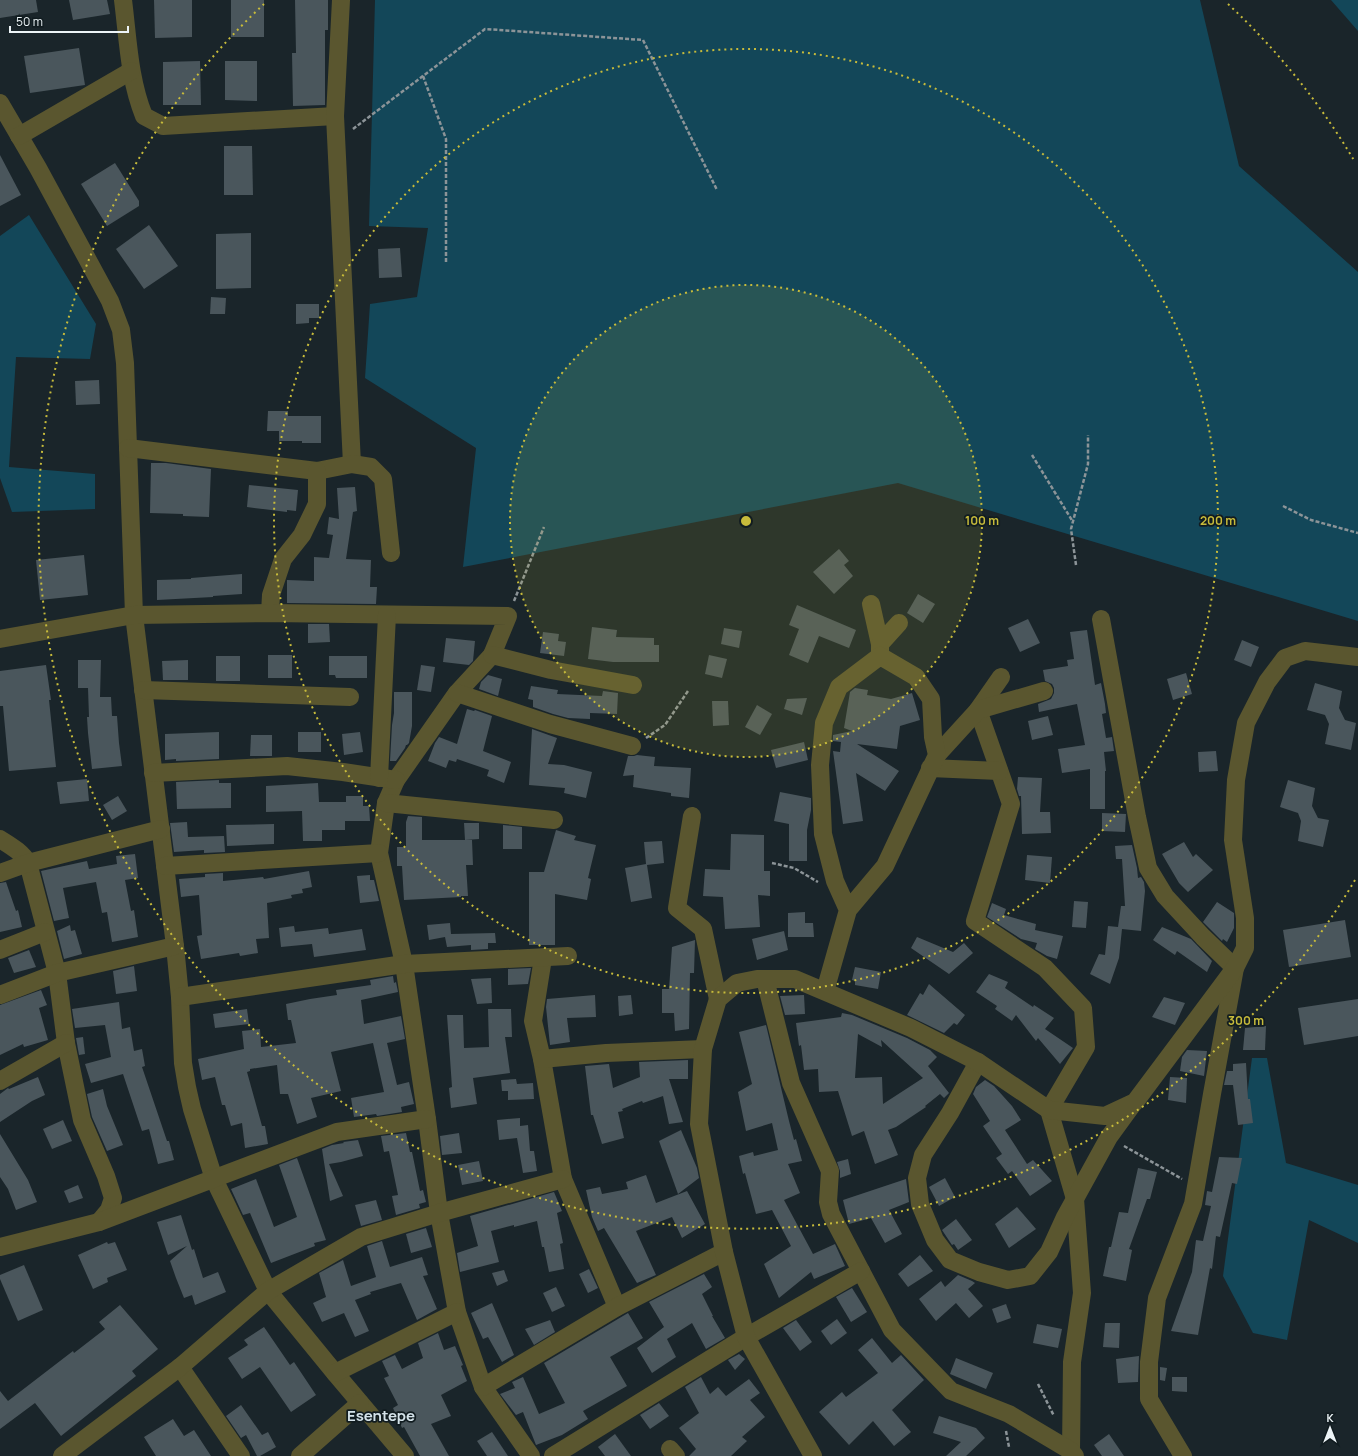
<svg xmlns="http://www.w3.org/2000/svg" width="1358" height="1456" viewBox="0 0 1358 1456" font-family="Manrope,sans-serif">
<style>
.green{fill:#134759}
.building{fill:#4a565c;fill-rule:evenodd}
.lines{fill:none;stroke-linecap:round;stroke-linejoin:round}
.path{stroke:#8c9498;stroke-width:2.5;stroke-dasharray:4 2;stroke-linecap:butt}
.minor{stroke:#5a562f;stroke-width:18}
.ring{fill:none;stroke:#c7bb3b;stroke-width:2;stroke-dasharray:2 4}
.labels{text-anchor:middle;dominant-baseline:central;stroke-width:3.5;stroke-linejoin:round;paint-order:stroke}
.district-label{font-size:15px;font-weight:bold;fill:#d4e2e9;stroke:#111c20}
.centre{fill:#c7bb3b;stroke:#111c20;stroke-width:2}
.ring-label{font-size:12px;text-anchor:middle;font-weight:bold;fill:#c7bb3b;stroke:#111c20;stroke-width:3.5;stroke-linejoin:round;paint-order:stroke}
</style>
<rect width="100%" height="100%" fill="#1a252a"/>
<g class="green">
<polygon points="375,0 1200,0 1239,166 1358,272 1358,621 898,483 463,567 476,448 365,378 370,304 417,297 428,228 369,226"/>
<polygon points="1331,0 1358,0 1358,31"/>
<polygon points="29,215 96,324 90,359 16,357 9,467 95,474 95,509 12,512 0,478 0,236"/>
<polygon points="1252,1058 1267,1058 1286,1163 1358,1185 1358,1243 1309,1220 1287,1340 1253,1333 1223,1276"/>
</g>
<g class="building">
<polygon points="0,0 36,0 38,12 0,18"/>
<polygon points="69,0 107,0 110,14 73,20"/>
<polygon points="154,0 192,0 192,37 155,38"/>
<rect x="231" y="0" width="33" height="37"/>
<polygon points="295,0 328,0 328,30 325,30 325,105 293,106 292,53 296,53"/>
<polygon points="79,48 85,85 30,93 24,56"/>
<polygon points="200,61 201,105 163,105 163,62"/>
<polygon points="225,61 257,61 257,101 225,100"/>
<polygon points="224,146 252,146 253,195 224,195"/>
<polygon points="0,155 21,195 0,206"/>
<polygon points="115,163 139,201 139,206 107,226 81,184"/>
<polygon points="149,225 178,266 144,289 116,249"/>
<polygon points="251,233 251,288 216,289 216,234"/>
<polygon points="400,248 402,277 379,278 378,249"/>
<polygon points="211,297 226,298 225,314 210,314"/>
<polygon points="296,304 319,304 319,318 309,318 309,323 296,324"/>
<polygon points="99,380 100,404 76,405 75,381"/>
<polygon points="268,411 288,411 288,416 321,416 321,443 302,443 302,441 279,441 279,431 267,431"/>
<polygon points="151,463 166,463 211,469 209,517 183,516 183,514 150,513"/>
<polygon points="249,485 298,490 296,511 287,510 287,512 247,507"/>
<polygon points="355,487 357,511 353,512 346,559 371,560 370,587 377,587 376,604 287,603 287,580 314,581 314,557 329,558 333,535 327,534 329,517 339,519 337,488"/>
<polygon points="839,549 849,561 844,565 853,576 834,594 813,572"/>
<polygon points="84,555 88,595 40,600 36,560"/>
<polygon points="242,574 242,594 213,596 213,597 157,600 157,580 191,579 191,578"/>
<polygon points="918,594 935,604 923,623 907,613"/>
<polygon points="797,605 856,630 849,648 819,636 808,663 789,655 799,629 789,625"/>
<polygon points="1028,619 1040,643 1020,652 1008,628"/>
<polygon points="308,624 329,624 330,642 308,643"/>
<polygon points="592,627 617,630 616,637 654,638 654,645 659,645 659,662 613,662 588,659"/>
<polygon points="724,628 742,631 739,648 721,644"/>
<polygon points="1087,630 1095,685 1101,683 1105,704 1106,713 1102,714 1106,738 1112,737 1114,751 1104,752 1106,771 1105,771 1105,809 1090,809 1090,769 1062,773 1058,749 1085,745 1077,704 1039,712 1038,704 1051,699 1054,693 1054,688 1052,684 1045,681 1043,670 1068,666 1067,660 1074,659 1070,632"/>
<polygon points="543,632 559,634 558,641 566,642 564,656 540,653"/>
<polygon points="446,638 475,641 473,661 469,665 443,662"/>
<polygon points="1242,640 1259,647 1251,667 1234,660"/>
<rect x="268" y="655" width="24" height="23"/>
<polygon points="709,655 727,659 722,678 705,674"/>
<rect x="216" y="656" width="24" height="25"/>
<polygon points="329,656 367,656 367,678 336,678 335,675 329,675"/>
<polygon points="78,660 101,660 100,697 111,697 112,716 117,716 119,743 122,766 92,769 88,733 87,717 89,717 88,688 78,688"/>
<polygon points="188,660 188,680 163,680 162,661"/>
<polygon points="46,665 51,700 49,700 56,767 9,771 3,706 0,706 0,671"/>
<polygon points="421,665 435,667 431,692 417,690"/>
<polygon points="1186,673 1192,694 1173,700 1167,679"/>
<polygon points="488,675 502,679 498,696 479,689 481,682"/>
<polygon points="1315,683 1342,691 1339,708 1345,720 1356,723 1351,750 1325,744 1329,724 1325,715 1307,710"/>
<polygon points="531,686 558,690 557,694 602,696 603,691 618,693 617,714 590,713 590,719 568,718 553,714 533,707 533,700 528,699"/>
<polygon points="855,688 868,690 867,695 891,699 912,693 920,720 900,726 897,749 857,744 899,771 885,791 856,773 863,821 843,824 833,751 840,752 841,742 833,741 833,735 852,731 844,728 850,692"/>
<polygon points="394,692 412,692 412,726 409,743 407,745 406,745 405,748 396,761 390,761 392,725 394,713"/>
<polygon points="807,698 802,715 784,709 787,699"/>
<polygon points="712,701 728,701 729,725 713,726"/>
<polygon points="757,705 772,714 760,735 745,727"/>
<polygon points="467,709 474,711 475,710 492,716 483,751 511,762 504,783 487,776 489,770 457,759 456,762 449,760 446,768 428,761 435,743 439,737 457,744"/>
<polygon points="1048,716 1053,735 1032,740 1028,721"/>
<polygon points="532,729 557,738 548,764 564,765 592,772 586,798 564,793 565,788 529,785"/>
<polygon points="219,732 219,759 176,761 176,759 165,760 165,734"/>
<rect x="298" y="732" width="23" height="20"/>
<polygon points="360,732 363,752 344,755 342,734"/>
<polygon points="251,735 272,735 272,756 250,756"/>
<polygon points="804,742 808,760 776,768 771,750"/>
<polygon points="1216,751 1218,771 1199,772 1198,752"/>
<polygon points="637,755 655,757 654,766 691,768 689,798 671,796 671,793 633,787 634,775 623,776 628,756 634,756"/>
<polygon points="1018,777 1042,778 1040,812 1050,812 1051,833 1022,834 1021,796 1019,796 1017,789"/>
<polygon points="87,779 89,801 60,804 57,782"/>
<polygon points="219,780 219,783 231,783 231,808 177,809 176,782"/>
<polygon points="1288,780 1315,788 1312,806 1318,818 1329,820 1323,847 1298,841 1301,821 1298,813 1280,807"/>
<polygon points="318,783 319,802 346,802 346,796 363,796 363,806 369,806 370,821 345,821 345,830 322,830 322,841 303,841 302,811 266,812 266,786"/>
<polygon points="780,792 811,798 811,810 807,830 807,861 789,861 789,824 774,821"/>
<polygon points="118,796 127,811 112,820 103,805"/>
<polygon points="1102,813 1126,814 1125,832 1102,831"/>
<polygon points="408,816 422,817 422,840 472,840 473,865 466,865 468,896 461,896 461,897 404,900 402,866 397,866 397,847 406,847 406,822"/>
<polygon points="187,822 188,837 224,836 225,852 204,853 204,850 174,852 170,823"/>
<polygon points="464,823 479,823 479,839 465,840"/>
<polygon points="274,824 274,844 227,846 226,825"/>
<polygon points="503,825 522,827 522,849 503,849"/>
<polygon points="556,830 576,836 574,840 596,845 588,878 591,879 587,900 555,894 555,945 529,945 529,872 544,872"/>
<polygon points="731,834 764,835 764,871 770,871 770,896 758,895 760,927 725,929 723,897 703,896 705,869 730,870"/>
<polygon points="662,841 664,863 647,865 652,898 631,902 625,868 646,864 644,842"/>
<polygon points="1184,842 1193,857 1196,854 1213,870 1188,892 1179,883 1162,854"/>
<polygon points="1132,845 1137,868 1138,878 1141,877 1144,882 1145,891 1141,931 1122,929 1119,958 1110,984 1090,974 1099,954 1105,955 1108,926 1118,927 1121,906 1125,906 1122,859 1116,859 1115,846"/>
<polygon points="135,854 138,878 125,880 131,911 134,910 138,937 112,942 107,912 102,913 96,882 63,888 69,918 54,921 41,871 87,861 89,869 117,864 116,856"/>
<polygon points="1027,855 1052,857 1050,883 1025,880"/>
<polygon points="309,871 312,887 302,889 303,893 291,895 292,898 267,903 269,938 256,939 258,953 240,956 239,953 201,959 197,936 202,935 199,895 181,897 179,879 205,877 205,874 223,873 223,881 263,877 264,879"/>
<polygon points="370,875 370,880 374,880 379,901 360,903 357,876"/>
<polygon points="6,882 16,911 18,910 22,927 0,932 0,883"/>
<polygon points="1074,901 1088,902 1086,928 1072,927"/>
<polygon points="1217,902 1234,913 1234,928 1227,942 1223,939 1222,941 1203,922"/>
<polygon points="992,903 1006,909 1004,915 1036,924 1035,930 1063,936 1057,959 1047,956 1035,949 1037,943 1021,939 987,917"/>
<polygon points="805,912 805,923 813,923 814,937 788,937 788,913"/>
<polygon points="1345,920 1351,957 1289,967 1283,930"/>
<polygon points="450,923 451,934 495,933 496,943 488,943 488,949 471,950 471,945 447,947 445,937 429,940 427,925"/>
<polygon points="70,925 71,931 75,930 82,954 64,959 57,931"/>
<polygon points="294,926 295,932 328,928 329,934 362,929 366,950 314,957 312,944 281,947 279,928"/>
<polygon points="1162,927 1191,939 1212,961 1207,972 1177,951 1175,955 1153,940"/>
<polygon points="784,931 788,950 757,960 752,939"/>
<polygon points="917,937 953,952 964,943 973,953 949,974 911,948"/>
<polygon points="695,940 694,973 690,973 689,1029 675,1031 674,1013 662,1013 662,989 669,989 672,947"/>
<polygon points="29,950 36,967 14,973 8,958"/>
<polygon points="134,966 137,991 116,994 113,971"/>
<polygon points="855,967 881,972 878,989 855,985 855,981 852,980"/>
<polygon points="531,968 528,984 508,985 508,969"/>
<polygon points="989,974 1008,982 1005,988 1033,1007 1034,1005 1054,1018 1045,1029 1073,1048 1060,1064 1038,1038 1036,1041 1016,1015 1012,1021 995,1009 997,1006 976,992"/>
<polygon points="393,976 394,983 396,982 398,992 361,1000 364,1024 401,1016 405,1039 387,1043 397,1085 409,1082 414,1104 401,1107 402,1112 377,1116 376,1114 354,1117 351,1098 384,1092 373,1043 331,1052 341,1091 311,1098 317,1117 297,1124 288,1094 280,1094 277,1065 250,1069 250,1071 247,1072 262,1126 265,1126 268,1144 245,1148 242,1123 231,1126 225,1105 222,1105 215,1077 202,1080 198,1059 244,1049 242,1031 260,1029 261,1047 296,1043 291,1020 288,1020 286,1004 310,999 337,995 336,990 371,985 370,980"/>
<polygon points="491,978 492,1003 477,1004 471,979"/>
<polygon points="929,984 965,1015 957,1025 954,1023 944,1033 907,1015 920,993 923,995"/>
<polygon points="41,990 47,1005 39,1008 48,1040 24,1047 23,1044 0,1055 0,1005"/>
<polygon points="595,995 596,1017 567,1018 570,1042 550,1045 546,1007 547,999"/>
<polygon points="631,995 633,1014 619,1016 618,996"/>
<polygon points="804,995 805,1014 785,1015 780,996"/>
<polygon points="1164,997 1185,1003 1175,1025 1152,1017"/>
<polygon points="1358,999 1358,1036 1304,1045 1298,1008"/>
<polygon points="119,1002 122,1029 130,1027 134,1051 142,1049 145,1066 142,1067 167,1141 169,1141 174,1160 158,1164 149,1129 142,1131 123,1074 91,1083 85,1064 111,1057 105,1025 75,1028 72,1009"/>
<polygon points="247,1009 249,1024 215,1028 213,1014"/>
<polygon points="488,1009 511,1009 512,1037 505,1037 510,1073 473,1078 477,1104 451,1108 449,1088 452,1087 447,1015 463,1015 464,1048 489,1047"/>
<path d="M842,1013l10,2 55,23 23,12 7,7 -9,9 21,27 -5,5 -4,-4 -15,12 1,1 -30,20 -8,3 10,25 -23,9 -11,-33 -12,5 -14,-45 -19,1 -1,-23 -14,1 -3,-25 -2,1 -3,-23 45,-6zM858,1034l24,13 -1,-7 42,38 -40,26 -1,-27 -27,1z"/>
<polygon points="766,1025 789,1121 794,1140 796,1139 802,1161 788,1164 800,1193 784,1200 813,1254 835,1244 845,1266 814,1279 811,1272 779,1298 764,1264 791,1246 772,1210 756,1214 745,1173 743,1174 739,1156 753,1152 754,1156 778,1150 772,1123 746,1131 738,1092 752,1084 739,1032"/>
<polygon points="1266,1026 1265,1050 1243,1050 1245,1028"/>
<polygon points="83,1037 85,1054 79,1055 76,1038"/>
<polygon points="1187,1050 1207,1051 1204,1076 1180,1071 1182,1057"/>
<polygon points="688,1060 688,1079 669,1079 683,1122 669,1124 663,1096 643,1103 642,1101 622,1109 623,1111 618,1112 624,1138 602,1144 593,1115 591,1115 585,1066 609,1064 613,1088 640,1077 639,1062"/>
<polygon points="1246,1063 1248,1099 1250,1099 1253,1123 1238,1125 1233,1085 1224,1085 1227,1071 1233,1071 1233,1064"/>
<polygon points="38,1077 45,1095 32,1101 0,1122 0,1094 8,1088 9,1089"/>
<polygon points="1170,1077 1187,1078 1186,1103 1168,1100"/>
<polygon points="516,1079 517,1084 533,1083 534,1099 508,1100 508,1091 502,1091 501,1080"/>
<polygon points="985,1080 994,1086 1012,1106 1021,1120 1005,1130 1027,1164 1033,1160 1052,1181 1030,1196 1012,1171 1008,1174 996,1158 1002,1154 983,1126 990,1121 973,1094 976,1087"/>
<polygon points="103,1089 107,1106 123,1145 107,1151 92,1117 87,1094"/>
<polygon points="520,1118 520,1126 528,1125 530,1151 534,1151 537,1171 523,1173 517,1138 499,1140 497,1120"/>
<polygon points="63,1120 72,1141 52,1149 43,1129"/>
<polygon points="681,1130 697,1168 699,1178 678,1194 659,1141"/>
<polygon points="406,1133 410,1152 412,1152 420,1191 423,1190 426,1202 419,1204 420,1208 396,1215 392,1196 398,1195 389,1151 384,1152 381,1136"/>
<polygon points="459,1133 462,1153 442,1155 440,1136"/>
<polygon points="0,1134 28,1180 37,1202 16,1210 8,1189 0,1177"/>
<polygon points="358,1140 363,1156 341,1162 329,1164 343,1196 330,1201 322,1149 332,1145 344,1143 343,1142"/>
<polygon points="1219,1157 1242,1158 1237,1184 1232,1183 1220,1237 1216,1236 1212,1269 1210,1268 1198,1335 1171,1331 1192,1272 1196,1240 1203,1241 1211,1206 1205,1205 1207,1191 1212,1192"/>
<polygon points="297,1158 326,1240 314,1243 315,1246 271,1263 250,1213 243,1215 231,1189 256,1179 274,1227 297,1217 279,1165"/>
<polygon points="848,1159 851,1174 840,1178 840,1171 837,1162"/>
<polygon points="479,1161 483,1181 462,1185 458,1165"/>
<polygon points="1138,1168 1157,1172 1150,1199 1147,1199 1129,1249 1132,1250 1126,1281 1103,1276 1109,1247 1111,1247 1119,1212 1128,1213"/>
<polygon points="646,1175 656,1203 687,1191 705,1224 682,1238 672,1217 636,1231 656,1275 637,1283 604,1228 598,1231 592,1217 586,1190 600,1187 602,1194 628,1189 626,1182"/>
<polygon points="945,1178 955,1197 939,1206 929,1187"/>
<polygon points="906,1179 909,1202 889,1210 902,1234 885,1243 871,1218 849,1224 843,1200"/>
<polygon points="78,1185 83,1198 69,1203 64,1191"/>
<polygon points="554,1192 562,1211 557,1213 563,1243 560,1244 564,1269 549,1272 544,1247 542,1247 537,1221 514,1227 514,1225 491,1231 499,1262 460,1272 457,1253 478,1246 470,1216"/>
<polygon points="376,1200 382,1220 361,1226 355,1205"/>
<polygon points="1017,1207 1036,1229 1009,1248 995,1224"/>
<polygon points="181,1215 192,1250 194,1249 203,1278 218,1272 226,1292 195,1305 192,1295 184,1298 176,1278 170,1261 187,1246 168,1255 157,1222"/>
<polygon points="956,1219 972,1240 958,1250 954,1244 952,1245 942,1230"/>
<polygon points="426,1228 432,1247 411,1253 406,1234"/>
<polygon points="382,1241 390,1267 422,1257 428,1275 423,1276 437,1309 417,1320 401,1283 370,1292 371,1294 355,1300 369,1331 355,1337 344,1313 322,1322 313,1303 326,1297 319,1273 343,1260 351,1286 376,1277 367,1246"/>
<polygon points="107,1242 108,1244 115,1242 127,1270 107,1278 108,1282 93,1289 78,1255"/>
<polygon points="920,1255 933,1271 908,1287 898,1274"/>
<polygon points="24,1265 43,1310 18,1321 0,1279 0,1275"/>
<polygon points="589,1269 598,1288 588,1293 579,1274"/>
<polygon points="504,1270 508,1281 497,1286 492,1273"/>
<polygon points="704,1274 712,1287 702,1294 713,1316 712,1316 725,1338 706,1349 692,1323 667,1339 676,1357 652,1373 637,1348 664,1327 649,1302"/>
<polygon points="958,1275 972,1281 975,1283 968,1289 983,1306 969,1318 956,1303 936,1321 919,1299 941,1281 945,1287"/>
<polygon points="556,1287 565,1306 552,1312 543,1293"/>
<polygon points="852,1288 867,1312 851,1322 836,1297"/>
<polygon points="492,1303 514,1355 502,1362 488,1337 483,1339 471,1313"/>
<polygon points="1006,1304 1011,1318 997,1323 992,1309"/>
<polygon points="120,1305 158,1349 132,1371 136,1376 61,1436 35,1403 0,1429 0,1391 8,1401 73,1351 74,1353 105,1329 99,1322"/>
<polygon points="628,1313 643,1338 610,1357 627,1386 583,1411 588,1419 562,1435 536,1445 523,1412 516,1415 500,1394 515,1388 512,1382 523,1377 539,1414 565,1403 544,1363"/>
<polygon points="837,1319 847,1333 831,1345 821,1331"/>
<polygon points="550,1320 555,1332 534,1345 525,1329"/>
<polygon points="796,1320 812,1342 800,1351 783,1328"/>
<polygon points="1105,1323 1120,1323 1119,1348 1103,1347"/>
<polygon points="1037,1324 1062,1329 1058,1348 1033,1343"/>
<polygon points="264,1327 290,1365 294,1362 316,1395 291,1412 260,1367 242,1379 228,1358 248,1345 244,1340"/>
<polygon points="438,1333 444,1350 455,1346 463,1365 461,1366 467,1381 441,1395 451,1416 431,1424 449,1456 420,1456 404,1427 402,1428 393,1408 398,1405 384,1378 389,1376 382,1361 395,1355 402,1369 423,1358 418,1343"/>
<polygon points="872,1338 892,1363 901,1355 924,1380 892,1410 911,1432 894,1446 873,1421 849,1445 819,1412 842,1392 846,1397 878,1373 858,1350"/>
<polygon points="739,1354 745,1359 735,1370 728,1360"/>
<polygon points="1139,1356 1138,1382 1118,1383 1116,1359"/>
<polygon points="956,1358 993,1373 986,1389 950,1374"/>
<polygon points="1160,1367 1167,1368 1165,1381 1160,1380"/>
<polygon points="701,1377 710,1394 718,1387 726,1396 749,1379 760,1393 750,1400 765,1417 742,1437 747,1441 731,1456 689,1456 696,1449 679,1428 699,1413 685,1387"/>
<polygon points="1172,1377 1187,1377 1187,1392 1172,1391"/>
<polygon points="659,1403 669,1416 650,1429 640,1415"/>
<polygon points="241,1405 262,1435 268,1432 276,1447 260,1456 257,1456 246,1435 241,1438 226,1416"/>
<polygon points="939,1416 976,1428 985,1438 966,1456 946,1456 961,1442 933,1433"/>
<polygon points="173,1419 184,1436 194,1430 211,1456 156,1456 144,1437"/>
<polygon points="492,1432 508,1456 487,1456 477,1441"/>
<polygon points="615,1434 631,1456 605,1456 598,1447"/>
<polygon points="1109,1434 1124,1456 1102,1456 1094,1445"/>
</g>
<g class="lines">
<g class="path">
<polyline points="423,76 446,139 446,262"/>
<polyline points="353,129 485,29 643,40 717,190"/>
<polyline points="1032,455 1073,522"/>
<polyline points="1283,506 1311,520 1358,533"/>
<polyline points="1076,565 1071,529 1088,464 1088,435"/>
<polyline points="514,601 544,527"/>
<polyline points="646,738 665,725 688,691"/>
<polyline points="772,863 794,868 818,882"/>
<polyline points="1124,1146 1182,1179"/>
<polyline points="1038,1384 1054,1416"/>
<polyline points="1006,1431 1009,1447"/>
</g>
<g class="minor">
<path d="M123,0c5,39 6,79 21,116l19,10 172,-10"/>
<polyline points="341,0 335,116 352,464"/>
<polyline points="0,103 38,168 110,301 121,330 125,363 134,615 175,946 180,997 183,1063 187,1087 192,1109 214,1179 268,1291 335,1373 405,1456"/>
<polyline points="19,136 131,71"/>
<polyline points="128,448 317,471 352,464 371,467 383,479 391,553"/>
<polyline points="871,604 880,644 880,656"/>
<polyline points="270,613 271,595 283,559 302,535 317,504 317,471"/>
<polyline points="1101,619 1137,817 1148,868 1165,896 1203,937 1235,968 1212,1094 1193,1204 1157,1298 1149,1362 1149,1399 1183,1456"/>
<polyline points="0,639 134,615 270,613 508,616 492,655 457,693 396,780 386,803 379,853 404,964 427,1119 439,1213 457,1312 483,1387 531,1456"/>
<polyline points="880,644 899,623"/>
<polyline points="492,655 551,670 633,685"/>
<polyline points="1001,677 978,710 1011,804 975,921 1045,968 1083,1008 1086,1047 1049,1110 1075,1199 1082,1293 1072,1362 1071,1451"/>
<polyline points="143,690 350,697"/>
<polyline points="457,693 550,724 632,746"/>
<polyline points="937,755 978,710 1044,691"/>
<polyline points="930,768 999,771"/>
<polyline points="153,773 287,766 343,772 396,780"/>
<polyline points="379,778 387,615"/>
<polyline points="386,803 554,820"/>
<polyline points="692,816 677,908 703,929 718,999"/>
<path d="M0,839c11,7 22,13 28,24l29,110 9,70 16,77 24,56 7,22 -4,12 -10,12"/>
<polyline points="165,866 379,853"/>
<polyline points="0,873 28,863 161,829"/>
<polyline points="0,950 45,932"/>
<polyline points="543,958 533,1021 542,1059 563,1179 617,1307"/>
<polyline points="765,979 791,1083 830,1171 828,1202 831,1214 892,1330 951,1391 1009,1414 1071,1451 1075,1456"/>
<polyline points="825,991 848,910 885,866 937,755 933,737 931,699 916,677 880,656 839,687 824,723 820,765 823,834 835,881 848,910"/>
<polyline points="0,995 57,973 175,946"/>
<polyline points="180,997 404,964 568,956"/>
<polyline points="542,1059 606,1053 703,1049"/>
<polyline points="978,1062 950,1113 923,1155 917,1178 920,1204 935,1240 950,1260 979,1272 1008,1280 1030,1276 1049,1252 1065,1217 1109,1137 1133,1104"/>
<polyline points="0,1081 66,1043"/>
<polyline points="0,1247 99,1222 337,1132 427,1119"/>
<polyline points="180,1367 241,1456"/>
<polyline points="335,1373 457,1312"/>
<polyline points="483,1387 617,1307 724,1252"/>
<polyline points="670,1449 676,1456"/>
<polyline points="62,1456 180,1367 268,1291 361,1237 439,1213 563,1179"/>
<polyline points="300,1456 360,1403"/>
<polyline points="553,1456 746,1337 861,1271"/>
<polyline points="813,1456 746,1337 724,1252 699,1124 703,1049 718,999 737,983 757,979 795,979 911,1028 978,1062 1049,1110 1105,1116 1135,1102 1235,968 1245,948 1245,918 1233,840 1236,780 1246,723 1267,682 1285,658 1305,651 1358,657"/>
</g>
</g>
<circle cx="746" cy="521" r="236" fill="#c7bb3b" fill-opacity=".12"/>
<g class="ring">
<circle cx="746" cy="521" r="236"/>
<circle cx="746" cy="521" r="472"/>
<path d="M1355 880A707 707 0 1 1 264 4M1228 4A707 707 0 0 1 1355 162"/>
</g>
<g class="labels">
<g class="district-label">
<text x="381" y="1415">Esentepe</text>
</g>
</g>
<circle cx="746" cy="521" r="6" class="centre"/>
<g class="ring-label">
<text x="982" y="525">100 m</text>
<text x="1218" y="525">200 m</text>
<text x="1246" y="1025">300 m</text>
</g>
<g transform="translate(1330 1428)" stroke="#111c20" stroke-width="3" paint-order="stroke">
<path d="M0-3L7 15L0 10L-7 15Z" fill="#edf4f7"/>
<text y="-6" font-size="11" font-weight="bold" text-anchor="middle" fill="#edf4f7">K</text>
</g>
<path d="M10 26v6h118v-6" fill="none" stroke="#edf4f7" stroke-width="2"/>
<text x="16" y="26" font-size="12" fill="#edf4f7" stroke="#111c20" stroke-width="3" paint-order="stroke">50 m</text>
</svg>
